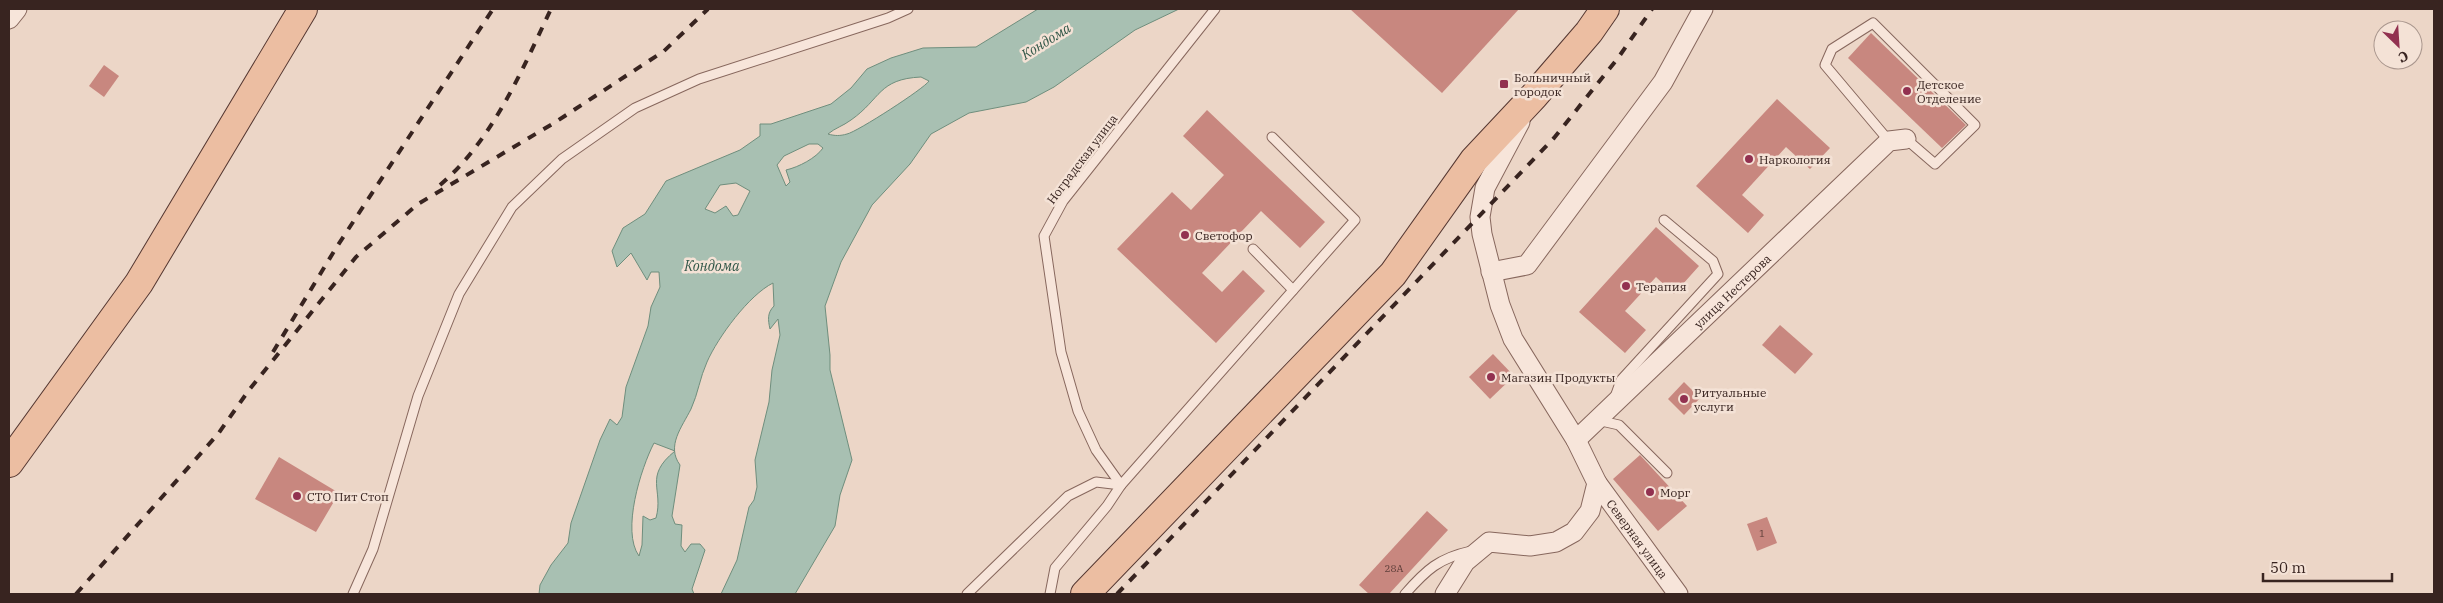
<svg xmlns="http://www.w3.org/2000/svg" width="2443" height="603" viewBox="0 0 2443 603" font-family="'IBM Plex Serif',serif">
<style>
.water{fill:#a8c0b2;stroke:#6f8e7d;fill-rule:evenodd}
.building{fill:#c8877f}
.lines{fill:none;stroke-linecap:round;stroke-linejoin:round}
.lane-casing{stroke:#87675d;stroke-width:11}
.street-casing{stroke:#87675d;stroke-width:21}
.primary-casing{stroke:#553731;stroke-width:30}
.lane{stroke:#f7e5da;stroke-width:9}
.street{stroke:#f7e5da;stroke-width:19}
.primary{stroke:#ecbea2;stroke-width:28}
.rail{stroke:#382420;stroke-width:4;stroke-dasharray:9 9;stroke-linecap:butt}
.poi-dot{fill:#923150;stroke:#f4e2d6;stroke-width:2}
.labels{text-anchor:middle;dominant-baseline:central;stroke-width:5;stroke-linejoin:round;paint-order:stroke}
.number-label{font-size:10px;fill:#5c3d38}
.poi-label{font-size:12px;fill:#382420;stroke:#f4e2d6;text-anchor:start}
.street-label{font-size:12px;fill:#382420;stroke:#f4e2d6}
.water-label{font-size:14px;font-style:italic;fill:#315748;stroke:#f4e2d6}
</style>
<rect width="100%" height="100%" fill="#ecd6c7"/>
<path class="water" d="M1038,9h141l-44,21 -81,57 -28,15 -57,11 -38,21 -21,30 -38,41 -31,57 -16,44 5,49v15l22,90 -12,35 -5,31 -40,68h-74l16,-34 12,-53 5,-7 3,-13 -2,-27 14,-58 3,-32 8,-35 -2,-16 -8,10c-2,-9 -3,-16 4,-23l-1,-23c-24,12 -55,54 -66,79 -7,15 -9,32 -16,47 -9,18 -25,37 -11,56l-8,51 3,8 7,1 -1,21 4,6 6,-8h9l5,6 -13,39 2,5h-155l1,-9 11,-20 17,-22 3,-20 29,-83 10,-21 7,6 5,-8 4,-30 22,-61 3,-19 9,-20 -1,-15h-8l-4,8 -16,-27 -14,14 -5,-16 11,-23 22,-14 21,-33 74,-31 20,-14v-12h11l60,-20 20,-16 16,-19 24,-11 32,-10 53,-1zM921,77l8,4c-4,7 -72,51 -82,53 -7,2 -12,2 -19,0 7,-6 15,-8 23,-14 30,-21 27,-41 70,-43zM809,144h9l5,4c-7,10 -24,19 -37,22l4,12 -4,4 -9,-21 7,-9zM736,183l14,8 -12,24 -5,1 -7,-10 -11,7 -10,-4 15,-24zM654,443l21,8c-32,26 -11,38 -19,67l-6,2 -7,-4 -1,29 -3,11c-18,-25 2,-88 15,-113z"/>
<g class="building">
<polygon points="1350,9 1519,9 1442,93"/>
<polygon points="1871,33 1966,125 1942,148 1848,58"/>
<polygon points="104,65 119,76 104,97 89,86"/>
<polygon points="1777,99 1830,148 1810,169 1786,147 1742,195 1764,215 1748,233 1696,186"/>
<polygon points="1207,110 1325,222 1300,248 1261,211 1202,273 1222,292 1243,270 1265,291 1216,343 1117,249 1172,192 1191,210 1224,175 1183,136"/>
<polygon points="1656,227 1699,266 1674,294 1656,277 1625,311 1646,330 1625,353 1579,312"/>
<polygon points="1780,325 1813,354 1795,374 1762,345"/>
<polygon points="1493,354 1514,376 1490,399 1469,377"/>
<polygon points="1684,382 1700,398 1684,415 1668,399"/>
<polygon points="1640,455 1687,506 1658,531 1613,479"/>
<polygon points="279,457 339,493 316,532 255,499"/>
<polygon points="1427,511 1448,530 1389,594 1369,594 1359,585"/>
<polygon points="1767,517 1777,543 1757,551 1747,524"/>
</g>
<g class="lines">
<defs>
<g id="lane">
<polyline points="1215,9 1063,201 1044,236 1061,352 1078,411 1096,450 1121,485 1355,220 1272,137"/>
<polyline points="1889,141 1825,65 1832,49 1873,23 1975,125 1935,164 1906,139"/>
<polyline points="1253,249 1293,290"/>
<polyline points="1615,397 1621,380 1718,274 1713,261 1664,220"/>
<polyline points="1597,420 1619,425 1667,473"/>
<polyline points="353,594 373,549 418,396 459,294 512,207 562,159 635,108 699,79 888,18 908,9"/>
<polyline points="967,594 1068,496 1096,482 1121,485 1107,506 1055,568 1050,594"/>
<path d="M1405,594c21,-24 34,-36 66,-43"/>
</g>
<g id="street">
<polyline points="9,19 17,9"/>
<polyline points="1491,272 1527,265 1663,82 1703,9"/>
<path id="s1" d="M1576,440l313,-299 17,-2"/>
<path id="s2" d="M1597,483l81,111"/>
<polyline points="1445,594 1465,562 1489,542 1530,546 1556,542 1574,532 1590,511 1597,483 1576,440 1513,339 1500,305 1482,234 1480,217 1485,188 1520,122"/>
</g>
<g id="primary">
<polyline points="9,463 139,283 303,9"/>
<polyline points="1085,594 1393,274 1474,160 1534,96 1589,32 1605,9"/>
</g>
</defs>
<use href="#lane" class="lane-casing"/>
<use href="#street" class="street-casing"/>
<use href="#primary" class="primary-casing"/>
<use href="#lane" class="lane"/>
<use href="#street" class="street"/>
<use href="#primary" class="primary"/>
<g class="rail">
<path d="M440,185c53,-45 82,-115 111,-176"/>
<polyline points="273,352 336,248 493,9"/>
<polyline points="76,594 218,434 249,390 356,257 418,204 554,123 664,51 708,9"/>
<polyline points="1117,594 1554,138 1618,58 1652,9"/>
</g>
</g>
<g class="poi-dot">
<rect x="1499" y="79" width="10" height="10" rx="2.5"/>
<circle cx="1907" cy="91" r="5"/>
<circle cx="1749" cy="159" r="5"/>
<circle cx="1185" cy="235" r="5"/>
<circle cx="1626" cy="286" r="5"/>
<circle cx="1491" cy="377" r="5"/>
<circle cx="1684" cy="399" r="5"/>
<circle cx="1650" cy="492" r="5"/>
<circle cx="297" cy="496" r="5"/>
</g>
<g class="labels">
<g class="number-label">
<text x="1762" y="533">1</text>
<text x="1394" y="568">28А</text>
</g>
<g class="poi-label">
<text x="1514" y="77">Больничный<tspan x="1514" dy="14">городок</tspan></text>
<text x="1917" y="84">Детское<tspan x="1917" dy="14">Отделение</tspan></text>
<text x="1759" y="159">Наркология</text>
<text x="1195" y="235">Светофор</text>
<text x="1636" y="286">Терапия</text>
<text x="1501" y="377">Магазин Продукты</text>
<text x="1694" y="392">Ритуальные<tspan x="1694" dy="14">услуги</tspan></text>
<text x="1660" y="492">Морг</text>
<text x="307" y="496">СТО Пит Стоп</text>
</g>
<g class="street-label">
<text transform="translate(1082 159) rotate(-53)">Ноградская улица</text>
<text stroke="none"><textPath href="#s1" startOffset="216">улица Нестерова</textPath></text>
<text stroke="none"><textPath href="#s2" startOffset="69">Северная улица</textPath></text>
</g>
<g class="water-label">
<text transform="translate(1046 41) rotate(-32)">Кондома</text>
<text x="712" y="266">Кондома</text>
</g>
</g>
<rect width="2443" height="603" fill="none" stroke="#382420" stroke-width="20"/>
<g transform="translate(2398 45) rotate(155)"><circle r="24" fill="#f4e2d6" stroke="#a9968d"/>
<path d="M0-4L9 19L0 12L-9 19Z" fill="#923150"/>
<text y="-8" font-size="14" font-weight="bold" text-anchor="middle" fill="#382420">С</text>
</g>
<path d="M2263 573v8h129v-8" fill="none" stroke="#382420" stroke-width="2.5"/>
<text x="2270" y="573" font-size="15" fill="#382420" stroke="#f4e2d6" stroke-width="4" paint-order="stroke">50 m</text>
</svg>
